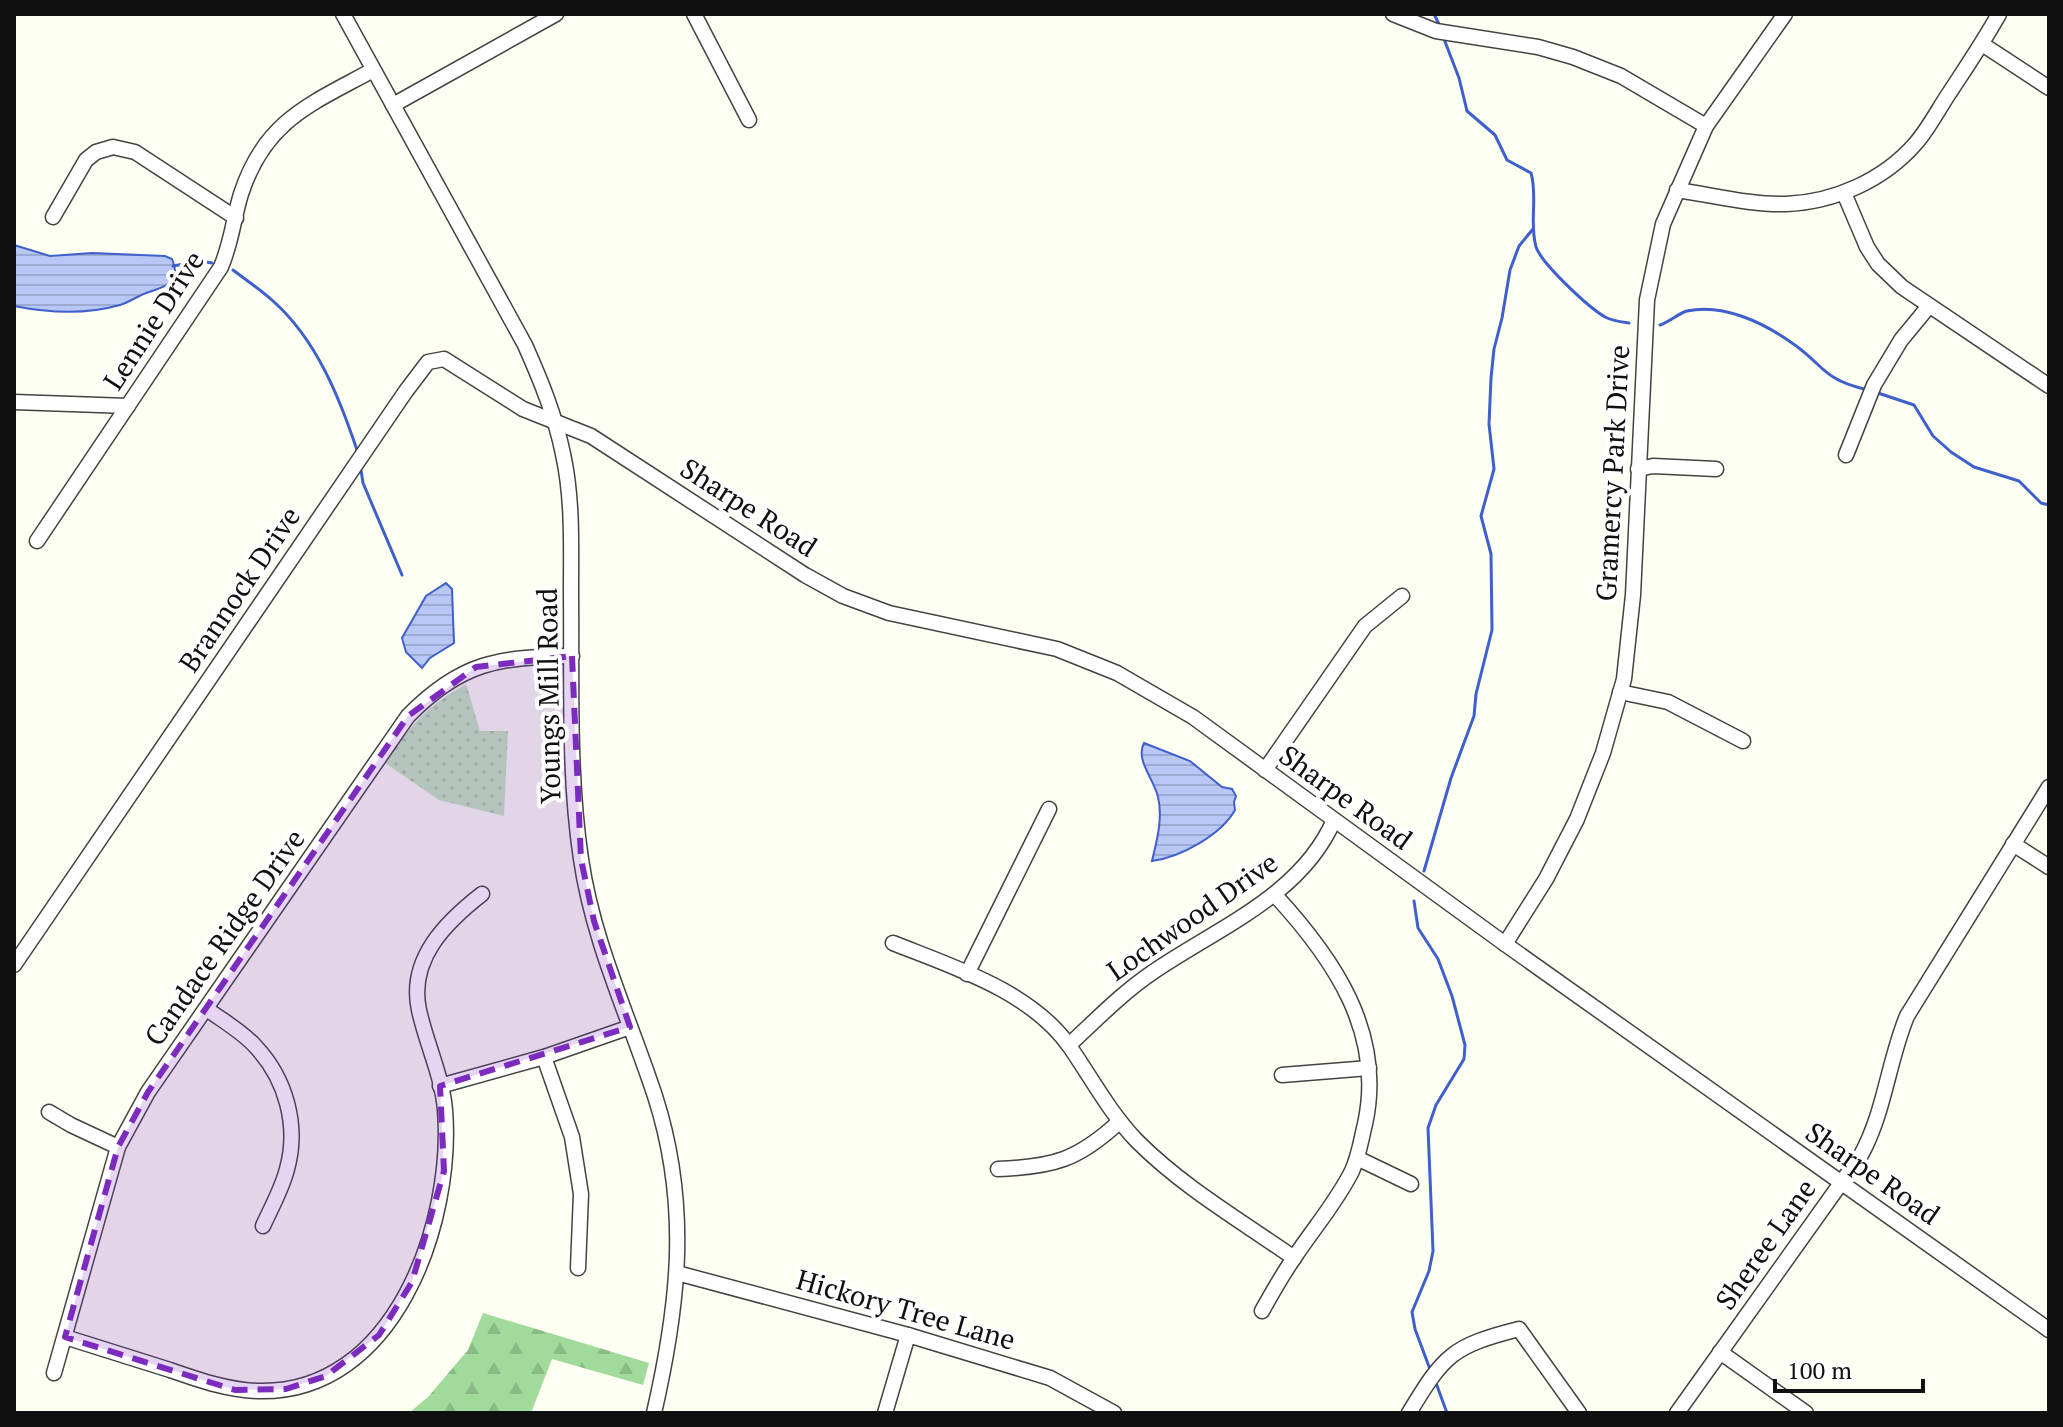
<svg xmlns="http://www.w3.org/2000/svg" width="2063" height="1427" viewBox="0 0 2063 1427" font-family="'PT Serif',serif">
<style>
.green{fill:url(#green-dots)}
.forest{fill:url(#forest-firs)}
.water{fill:url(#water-rules);stroke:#3f5fcd;stroke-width:2}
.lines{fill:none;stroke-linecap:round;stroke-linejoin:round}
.stream{stroke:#3f5fcd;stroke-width:3}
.minor-casing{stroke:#434343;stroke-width:17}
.minor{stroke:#fff;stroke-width:14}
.marked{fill:#7b2cbf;fill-opacity:0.2;stroke:#7b2cbf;stroke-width:6;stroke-dasharray:16 10;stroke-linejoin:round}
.labels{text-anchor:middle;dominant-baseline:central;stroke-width:8;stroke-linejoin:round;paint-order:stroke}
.street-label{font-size:28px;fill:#101010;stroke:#fff}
</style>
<defs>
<pattern id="green-dots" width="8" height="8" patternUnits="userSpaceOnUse" patternTransform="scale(2)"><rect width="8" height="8" fill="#c2eabc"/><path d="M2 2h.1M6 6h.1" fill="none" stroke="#a6c8a1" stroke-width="1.8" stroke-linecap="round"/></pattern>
<pattern id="forest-firs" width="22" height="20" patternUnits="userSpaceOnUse" patternTransform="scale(2)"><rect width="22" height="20" fill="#a0db9b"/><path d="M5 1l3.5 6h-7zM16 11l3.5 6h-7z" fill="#89bb84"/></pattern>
<pattern id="water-rules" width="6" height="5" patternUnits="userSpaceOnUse" patternTransform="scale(2)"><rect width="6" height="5" fill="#b8c7f6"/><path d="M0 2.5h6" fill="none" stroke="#9daad2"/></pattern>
</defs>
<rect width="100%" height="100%" fill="#fdfff3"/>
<path class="green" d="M466,684l14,47h28l-4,85 -65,-16 -54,-37c26,-39 40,-55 81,-79z"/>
<polygon class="forest" points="483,1313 649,1363 643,1385 552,1359 531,1413 409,1413 428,1397 468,1350"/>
<g class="water">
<path d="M14,245l36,11 42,-3 73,3 7,3c10,25 -6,27 -23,33 -10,3 -19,10 -29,13 -35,10 -71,8 -106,1z"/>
<polygon points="446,583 452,589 454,643 430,658 422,668 406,652 402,638 426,596"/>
<path d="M1144,743l46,18 32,26 10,2 4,7 -2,6 1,8c-14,25 -54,47 -83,51 5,-21 11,-43 6,-64 -4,-18 -23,-37 -14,-54z"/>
</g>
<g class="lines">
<g class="stream">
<polyline points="1434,14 1441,28"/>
<path d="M1444,39l15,39 8,33 28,24 12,25 24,13c7,24 -2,49 5,74 6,17 52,60 69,70 8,4 15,5 24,6"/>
<polyline points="173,266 200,261 212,263"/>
<path d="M233,270c13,10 28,20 40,31 44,39 67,98 85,152"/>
<path d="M1660,325c9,-3 19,-12 27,-14 36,-8 77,12 105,32 31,21 30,36 72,46"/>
<polyline points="1878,393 1914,405 1933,436 1951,452 1974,467 2019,481 2041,503 2049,505"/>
<polyline points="361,470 363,483 402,575"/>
<polyline points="1424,871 1451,778 1474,716 1476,694 1492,630 1491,554 1481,516 1494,469 1489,424 1491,378 1494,349 1502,318 1510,270 1519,246 1533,229"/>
<polyline points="1414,901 1418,928 1438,959 1452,996 1465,1045 1464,1059 1436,1105 1428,1128 1433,1251 1429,1271 1412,1312 1415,1329 1431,1372"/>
<polyline points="1436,1383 1447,1413"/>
</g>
<defs>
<g id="minor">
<path d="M343,14l182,331c16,36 30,70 38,109 10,45 8,93 8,139 1,87 -3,180 10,266 12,83 48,158 74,237 35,109 24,208 -1,317"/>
<polyline points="694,14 749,120"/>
<polyline points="1393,14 1436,31 1538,47 1573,57 1621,76 1706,126"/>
<polyline points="1982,44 2049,88"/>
<polyline points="393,105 556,14"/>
<path d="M1677,190c36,5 73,15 109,14 49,-2 98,-24 130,-61 13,-15 23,-35 34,-51 17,-26 34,-51 49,-78"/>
<polyline points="1844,193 1867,247 1878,264 1902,287 2049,386"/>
<polyline points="53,217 86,160 96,152 113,147 135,152 236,218"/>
<polyline points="14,402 128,406"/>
<polyline points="1846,455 1874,385 1901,340 1929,306"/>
<polyline points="1638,469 1653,466 1716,469"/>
<path d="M37,541l184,-274c11,-26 12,-47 20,-73 24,-74 70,-90 132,-124"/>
<polyline points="1620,692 1668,702 1743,741"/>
<polyline points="1265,770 1365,626 1402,596"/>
<polyline points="2013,844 2049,867"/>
<path d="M893,943c60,24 138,48 177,104 22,32 40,66 67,94 47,47 103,79 157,117"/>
<polyline points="1505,944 1546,879 1577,819 1603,753 1624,679 1633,595 1647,300 1663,224 1706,126 1785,14"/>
<polyline points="14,965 406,391 428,362 444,359 523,409 591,436 805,575 843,596 889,613 1057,649 1117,673 1193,717 1505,944 2049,1330"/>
<polyline points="967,974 1049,809"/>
<path d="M207,1009c16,12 36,23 49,38 30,32 43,79 31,122 -5,20 -16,39 -24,57"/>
<path d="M1069,1045c27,-25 53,-52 84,-73 64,-44 148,-76 181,-152"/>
<polyline points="544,1057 572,1137 581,1194 578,1268"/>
<polyline points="1282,1075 1369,1068"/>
<polyline points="440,1086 544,1057 630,1027"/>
<polyline points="49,1112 71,1125 118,1147"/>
<polyline points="1357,1158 1411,1184"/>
<path d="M998,1169c55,-2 80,-9 121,-47"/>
<polyline points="677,1273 908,1335 1050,1378 1114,1413"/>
<path d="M1262,1311c10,-18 20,-36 32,-53 19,-29 42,-55 58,-87 7,-15 9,-31 13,-47 20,-91 -31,-165 -90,-229"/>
<path d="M65,1337c35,11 70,22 105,33 29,10 57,20 88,21 137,4 196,-169 187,-281 -3,-35 -19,-67 -26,-100 -11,-51 27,-88 63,-116"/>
<polyline points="1720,1352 1806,1413"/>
<path d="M54,1373l64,-226 30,-55 260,-376c53,-54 90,-59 164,-60"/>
<polyline points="885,1413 908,1335"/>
<path d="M1409,1413c35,-58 43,-67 110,-84l60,84"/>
<path d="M1677,1413l184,-258c24,-44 27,-93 46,-139l142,-229"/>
</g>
</defs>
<use href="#minor" class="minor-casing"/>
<use href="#minor" class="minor"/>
</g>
<path class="marked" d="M572,656l9,203 13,62 36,106 -190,59 4,85 -32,111 -33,53 -53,41 -40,13 -51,1 -170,-53 53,-190 30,-55 260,-376 68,-49z"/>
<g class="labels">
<g class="street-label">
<text transform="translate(153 320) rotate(-57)">Lennie Drive</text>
<text transform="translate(1612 473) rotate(-87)">Gramercy Park Drive</text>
<text transform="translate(749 507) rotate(33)">Sharpe Road</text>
<text transform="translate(239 589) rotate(-56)">Brannock Drive</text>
<text transform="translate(548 696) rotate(-91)">Youngs Mill Road</text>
<text transform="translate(1346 797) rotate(36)">Sharpe Road</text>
<text transform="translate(1192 916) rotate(-35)">Lochwood Drive</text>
<text transform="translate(224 937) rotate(-55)">Candace Ridge Drive</text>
<text transform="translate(1873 1173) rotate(35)">Sharpe Road</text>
<text transform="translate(1765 1244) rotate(-55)">Sheree Lane</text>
<text transform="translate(906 1309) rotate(16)">Hickory Tree Lane</text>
</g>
</g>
<rect width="2063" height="1427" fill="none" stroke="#101010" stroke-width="32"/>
<path d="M1775 1379v12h148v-12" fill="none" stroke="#101010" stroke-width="4"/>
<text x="1787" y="1379" font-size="24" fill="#101010" stroke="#ffffff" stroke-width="6" paint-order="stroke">100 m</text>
</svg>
